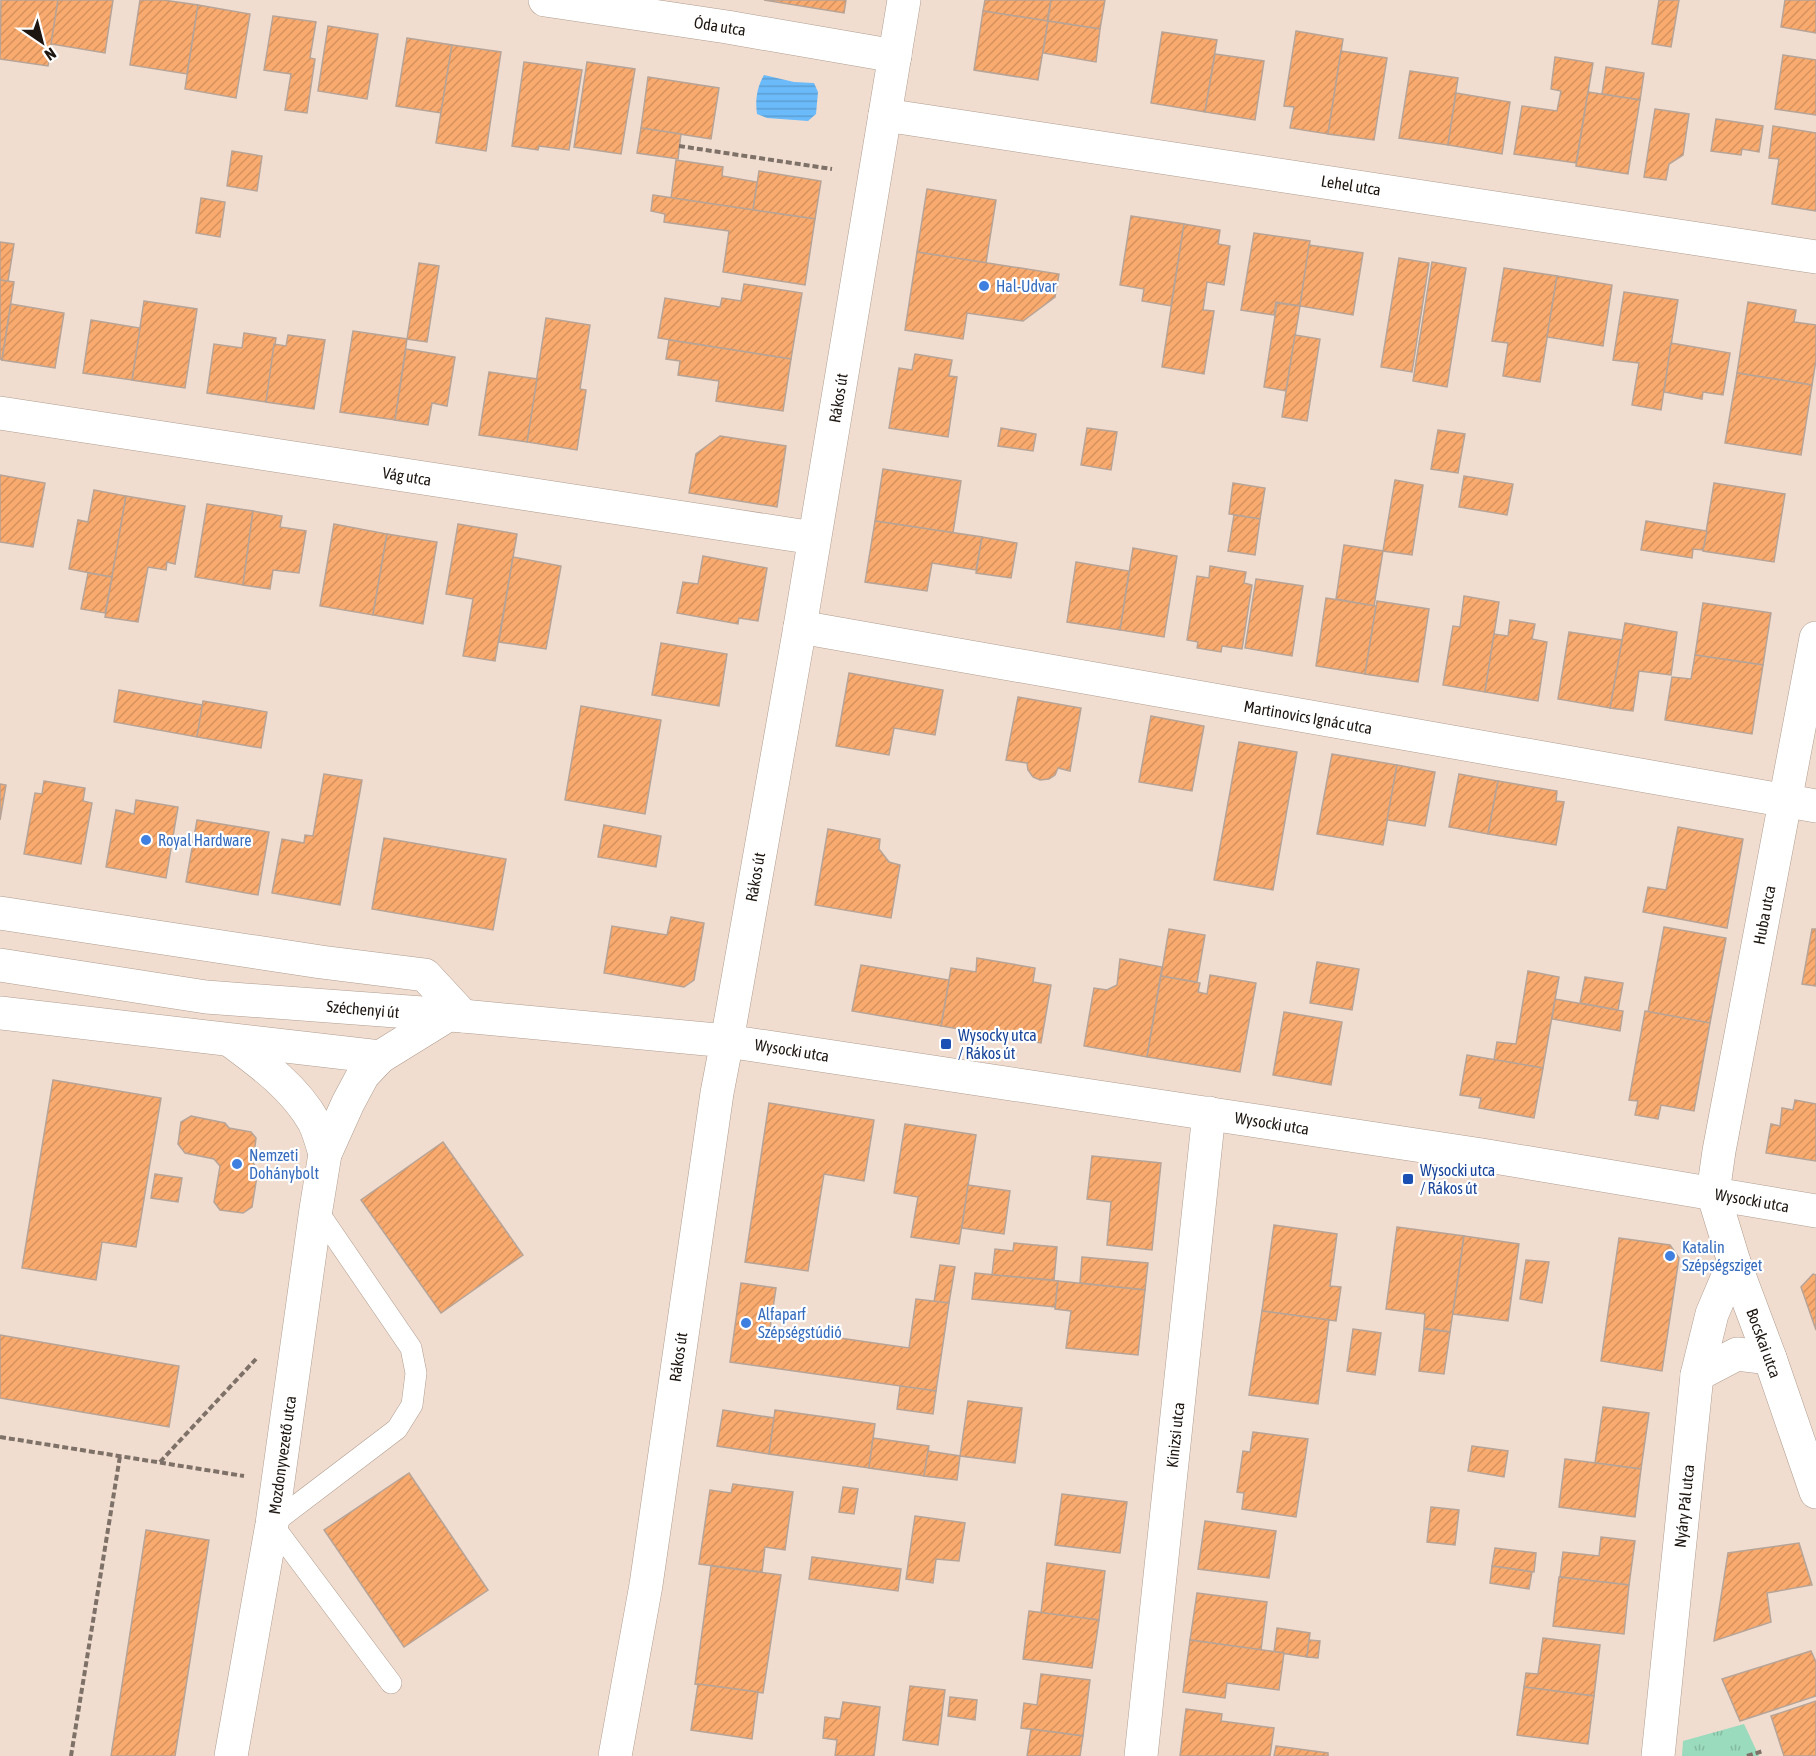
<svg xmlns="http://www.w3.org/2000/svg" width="1816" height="1756" viewBox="0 0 1816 1756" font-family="'Asap Condensed',sans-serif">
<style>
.grass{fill:url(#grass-tufts)}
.water{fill:url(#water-rules)}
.building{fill:url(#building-hatch);stroke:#b7a497;stroke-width:1.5}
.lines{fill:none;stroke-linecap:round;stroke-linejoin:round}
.service-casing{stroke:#b09d90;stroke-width:22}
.minor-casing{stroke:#b09d90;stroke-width:34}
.tertiary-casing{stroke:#b09d90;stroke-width:34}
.path{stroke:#7e7168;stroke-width:4;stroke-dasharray:6 3;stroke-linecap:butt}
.service{stroke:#fff;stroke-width:21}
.minor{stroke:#fff;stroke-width:33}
.tertiary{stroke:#fff;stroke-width:33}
.shop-dot{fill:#3f7fe0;stroke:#fff;stroke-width:2}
.transit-dot{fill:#1a4fb4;stroke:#fff;stroke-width:2}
.labels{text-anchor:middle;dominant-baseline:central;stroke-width:4.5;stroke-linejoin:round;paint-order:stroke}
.street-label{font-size:16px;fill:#1d1611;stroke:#fff}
.shop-label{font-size:16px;fill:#366cbe;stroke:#fff;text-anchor:start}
.transit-label{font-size:16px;fill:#164399;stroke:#fff;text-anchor:start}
</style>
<defs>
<pattern id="grass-tufts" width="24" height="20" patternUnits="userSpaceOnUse" patternTransform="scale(1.5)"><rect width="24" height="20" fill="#9adabd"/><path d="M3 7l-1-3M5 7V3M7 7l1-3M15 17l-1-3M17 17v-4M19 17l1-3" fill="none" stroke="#84baa1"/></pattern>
<pattern id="water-rules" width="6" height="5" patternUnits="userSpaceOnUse" patternTransform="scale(1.5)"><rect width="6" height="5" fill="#6bbaf9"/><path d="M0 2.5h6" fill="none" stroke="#5c9fd4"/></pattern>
<pattern id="building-hatch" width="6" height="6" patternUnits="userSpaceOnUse" patternTransform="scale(1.5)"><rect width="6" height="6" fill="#f9aa6e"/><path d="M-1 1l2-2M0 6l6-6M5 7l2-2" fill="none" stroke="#d5925e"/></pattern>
</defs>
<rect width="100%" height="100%" fill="#f1ddcf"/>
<polygon class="grass" points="1744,1724 1759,1756 1682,1756 1683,1741"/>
<path class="water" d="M764,75l30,7 20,1 4,9 -2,22 -8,7 -41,-3 -10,-4c-2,-14 0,-27 7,-39z"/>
<g class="building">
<polygon points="1,0 58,0 48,66 0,59"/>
<polygon points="58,0 113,0 105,53 51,44"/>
<polygon points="140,0 163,0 198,5 187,74 130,65"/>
<polygon points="764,0 846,0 844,13"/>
<polygon points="985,0 1051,0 1047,21 983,11"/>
<polygon points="1051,0 1105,0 1100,29 1048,21"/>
<polygon points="1659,0 1679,0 1671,47 1652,44"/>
<polygon points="1785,0 1816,0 1816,33 1781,27"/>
<polygon points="198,5 250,14 236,98 185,89"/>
<polygon points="983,11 1048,21 1038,80 974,70"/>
<polygon points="273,16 316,22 310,58 315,59 307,113 285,110 291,74 264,70"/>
<polygon points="1048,21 1100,29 1096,62 1043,53"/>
<polygon points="328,26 378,34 367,99 318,91"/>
<polygon points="1296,31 1343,39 1328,134 1290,128 1294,107 1284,106"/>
<polygon points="1162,32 1217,40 1205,112 1151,103"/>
<polygon points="407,38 452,45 441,113 396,106"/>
<polygon points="452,45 501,52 486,151 436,143"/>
<polygon points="1341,51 1387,58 1374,140 1328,134"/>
<polygon points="1215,54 1264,61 1255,120 1205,112"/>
<polygon points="1783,55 1816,60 1816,115 1775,109"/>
<polygon points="1555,57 1593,63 1576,163 1514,154 1522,106 1557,111 1561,91 1551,89"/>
<polygon points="524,62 582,70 569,150 539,146 538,150 512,146"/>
<polygon points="587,62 635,69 621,154 574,147"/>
<polygon points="1606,67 1644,73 1640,100 1602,94"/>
<polygon points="1410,71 1458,78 1448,145 1399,138"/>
<polygon points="648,77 719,88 711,139 641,128"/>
<polygon points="1588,92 1640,100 1628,174 1576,166"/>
<polygon points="1456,93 1510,102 1502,154 1448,145"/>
<polygon points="1655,109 1689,114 1683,155 1669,164 1666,180 1644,177"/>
<polygon points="1716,119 1763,126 1759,152 1742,149 1741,155 1711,151"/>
<polygon points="1773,126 1816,133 1816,211 1772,204 1779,159 1769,158"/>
<polygon points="641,128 681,134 678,159 637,153"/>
<polygon points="232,151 262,156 257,191 227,186"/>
<polygon points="676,160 723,167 722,176 757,182 753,210 671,198"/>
<polygon points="759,171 821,181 815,219 753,210"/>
<polygon points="927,189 996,200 986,263 917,252"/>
<polygon points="653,195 815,219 805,285 723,272 729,231 664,222 665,214 651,211"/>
<polygon points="201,198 225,202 220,237 196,233"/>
<polygon points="1131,216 1184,224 1171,306 1142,301 1144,289 1120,285"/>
<polygon points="1184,224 1220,230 1218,244 1230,246 1224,285 1207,282 1203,310 1214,311 1204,374 1162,367"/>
<polygon points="1254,233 1310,241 1300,306 1276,302 1274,315 1241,310"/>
<polygon points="0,242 14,244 8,281 0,280"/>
<polygon points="1309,245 1363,253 1353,315 1300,306"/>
<polygon points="917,252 1059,274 1055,297 1023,321 967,313 963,339 905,330"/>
<polygon points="1399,258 1429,263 1412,372 1381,367"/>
<polygon points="1432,262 1466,268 1447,387 1413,381"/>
<polygon points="419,263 439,266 427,342 407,339"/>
<polygon points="1504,268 1557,276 1540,382 1503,376 1508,343 1492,341"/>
<polygon points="1557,276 1612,285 1603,346 1547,337"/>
<polygon points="0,280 14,282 2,360 0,359"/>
<polygon points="744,284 802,293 791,359 658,338 665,298 720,307 722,298 741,301"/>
<polygon points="1624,292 1678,300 1661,410 1632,405 1639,363 1613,360"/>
<polygon points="144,301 197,309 185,388 132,380"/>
<polygon points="1748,302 1796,310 1794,322 1816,325 1816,360 1812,385 1737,373"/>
<polygon points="1277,303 1300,306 1286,391 1264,387"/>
<polygon points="11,304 64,313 55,368 2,360"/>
<polygon points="546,318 590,325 580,389 586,390 577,450 527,442"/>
<polygon points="91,320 140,328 132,380 83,373"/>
<polygon points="353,331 407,339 395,420 340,412"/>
<polygon points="244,333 276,338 266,402 207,393 214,344 242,348"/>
<polygon points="288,335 325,340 314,409 266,402 274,344 286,346"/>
<polygon points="1295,335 1320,339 1307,421 1282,417"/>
<polygon points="669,340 791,359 783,411 716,401 719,381 678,375 680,361 666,359"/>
<polygon points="1671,343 1730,353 1723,395 1703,392 1702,399 1664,392"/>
<polygon points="406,349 455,357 447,406 432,403 428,425 395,420"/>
<polygon points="915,354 952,360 949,376 957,377 948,437 889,428 899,368 912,370"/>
<polygon points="489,372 537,379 527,442 479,435"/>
<polygon points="1737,373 1812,385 1801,455 1725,443"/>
<polygon points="1001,428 1036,434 1033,451 998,446"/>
<polygon points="1087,428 1117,432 1111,470 1081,465"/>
<polygon points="1438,430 1465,434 1458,473 1431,469"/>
<polygon points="720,436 786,446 777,507 689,493 696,454"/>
<polygon points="883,469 961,481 953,533 875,521"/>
<polygon points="0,475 45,483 33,547 0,542"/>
<polygon points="1464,476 1513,484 1507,515 1459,507"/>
<polygon points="1395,480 1423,485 1412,555 1383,551"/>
<polygon points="1233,483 1265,488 1260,519 1229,514"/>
<polygon points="1714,483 1785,494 1774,562 1703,551"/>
<polygon points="94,490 126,496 112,577 69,569 78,520 88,522"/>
<polygon points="126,496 185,506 175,564 167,562 166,570 148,567 138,622 105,617"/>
<polygon points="207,504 253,511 243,585 195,577"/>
<polygon points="253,511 282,516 280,527 306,531 299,573 273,570 270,589 243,585"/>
<polygon points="1234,515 1260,519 1255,555 1228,551"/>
<polygon points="875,521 982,537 976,570 932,563 927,591 865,582"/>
<polygon points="1646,521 1707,531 1703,550 1693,549 1692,558 1641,550"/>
<polygon points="334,524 387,534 373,615 320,606"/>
<polygon points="458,524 517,534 495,661 463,656 473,599 446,594"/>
<polygon points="387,534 437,542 423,624 373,615"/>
<polygon points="982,537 1017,543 1011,578 976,573"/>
<polygon points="1344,545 1383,551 1374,606 1336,599"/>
<polygon points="1133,548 1177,556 1164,637 1120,630"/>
<polygon points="703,556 767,568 758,621 739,618 738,624 677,613 683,582 698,584"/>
<polygon points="513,557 561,566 546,649 499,642"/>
<polygon points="1076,562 1129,571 1120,630 1067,622"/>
<polygon points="1210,566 1246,572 1244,583 1252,585 1242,649 1222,646 1221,652 1197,648 1198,642 1187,640 1197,576 1209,578"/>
<polygon points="88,573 112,577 105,613 81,609"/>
<polygon points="1256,579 1303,586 1292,656 1245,648"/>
<polygon points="1464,596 1499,602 1485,692 1443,685 1453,626 1460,627"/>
<polygon points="1326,598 1376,606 1365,674 1316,666"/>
<polygon points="1377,601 1429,609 1418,682 1365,674"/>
<polygon points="1703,603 1771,613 1763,665 1695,655"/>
<polygon points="1510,620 1535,624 1532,639 1547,642 1538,701 1485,692 1494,634 1508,636"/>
<polygon points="1625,623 1677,632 1671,675 1639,671 1633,711 1610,708"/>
<polygon points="1569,632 1622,640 1610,708 1558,699"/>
<polygon points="661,643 727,654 719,706 652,695"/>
<polygon points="1695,655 1763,665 1752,734 1665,720 1672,677 1691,679"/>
<polygon points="849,673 943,690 935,735 894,728 889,755 836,746"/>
<polygon points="119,690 203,705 197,737 114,722"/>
<polygon points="1018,697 1081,708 1070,771 1058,768 1055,775 1049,779 1040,780 1033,777 1028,770 1027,763 1006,760"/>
<polygon points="203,701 267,712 261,748 197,737"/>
<polygon points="581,706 661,720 645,814 565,800"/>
<polygon points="1151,716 1204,726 1192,791 1139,782"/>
<polygon points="1239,742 1297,752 1273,890 1214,880"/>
<polygon points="1332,754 1397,765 1383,845 1317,834"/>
<polygon points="1397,765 1435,772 1425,826 1387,820"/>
<polygon points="324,774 362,780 340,905 272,893 282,839 304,843 305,835 313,836"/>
<polygon points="1459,774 1498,781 1488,834 1449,827"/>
<polygon points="44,781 85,788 83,801 92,803 81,864 24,854 35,793 42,794"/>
<polygon points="1498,781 1557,791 1556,801 1564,802 1556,845 1488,834"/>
<polygon points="0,784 6,785 0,820"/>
<polygon points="136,800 178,807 166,878 106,867 116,810 134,814"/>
<polygon points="197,820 269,832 258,895 186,882"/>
<polygon points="604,825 661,836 656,867 598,857"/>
<polygon points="1678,827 1743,839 1727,928 1643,912 1648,887 1666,890"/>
<polygon points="828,829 880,839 879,849 889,862 900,865 891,918 815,905"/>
<polygon points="384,838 506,859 493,930 372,909"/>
<polygon points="671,917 704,923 694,980 684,987 604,973 612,926 667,935"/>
<polygon points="1664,927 1726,938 1710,1023 1648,1012"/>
<polygon points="1169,929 1205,935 1197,982 1161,976"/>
<polygon points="1812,929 1816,929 1816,986 1802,984"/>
<polygon points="977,958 1035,968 1033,982 1051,985 1041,1043 941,1026 951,968 976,972"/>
<polygon points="1120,959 1162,967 1147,1057 1084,1046 1094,988 1107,990 1117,985"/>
<polygon points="1317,962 1359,969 1352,1010 1310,1003"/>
<polygon points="861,965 949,980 941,1026 852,1011"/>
<polygon points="1528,971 1559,977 1543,1068 1494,1060 1497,1042 1516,1044"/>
<polygon points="1210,975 1256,983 1240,1072 1147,1057 1161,976 1200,983 1198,992 1207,994"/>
<polygon points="1585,977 1623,983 1618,1010 1580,1003"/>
<polygon points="1555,999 1623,1011 1620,1031 1552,1019"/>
<polygon points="1645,1011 1710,1023 1694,1111 1661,1105 1658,1119 1635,1115 1638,1101 1629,1100"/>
<polygon points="1284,1012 1342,1022 1331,1085 1273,1075"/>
<polygon points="1467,1055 1543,1068 1534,1118 1479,1108 1481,1098 1460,1095"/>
<polygon points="53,1080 161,1098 136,1247 102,1242 96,1280 22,1268"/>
<polygon points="1795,1100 1816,1104 1816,1161 1766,1153 1771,1124 1780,1126 1782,1108 1793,1110"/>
<polygon points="769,1103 874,1120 864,1181 824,1174 808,1271 745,1262"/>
<polygon points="191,1116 225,1123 229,1128 251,1132 256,1138 253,1163 258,1170 252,1207 243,1213 220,1210 214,1202 220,1166 214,1159 185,1153 178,1144 181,1122"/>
<polygon points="905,1124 976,1135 959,1244 911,1237 918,1197 894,1193"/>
<polygon points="443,1142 523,1255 441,1313 361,1200"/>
<polygon points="1092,1156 1161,1163 1152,1250 1107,1245 1111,1202 1087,1199"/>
<polygon points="155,1174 182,1178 178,1202 151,1198"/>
<polygon points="968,1185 1010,1191 1004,1234 962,1228"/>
<polygon points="1274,1225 1337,1234 1330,1286 1341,1287 1336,1321 1262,1311"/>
<polygon points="1397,1227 1464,1236 1450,1332 1424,1328 1425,1314 1386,1309"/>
<polygon points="1464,1236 1519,1244 1508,1321 1453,1314"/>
<polygon points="1619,1238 1670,1245 1679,1258 1662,1371 1601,1361"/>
<polygon points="1014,1243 1057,1247 1054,1280 992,1275 995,1249 1013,1251"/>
<polygon points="1082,1257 1148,1263 1145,1290 1080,1283"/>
<polygon points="1526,1260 1549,1262 1542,1303 1520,1299"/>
<polygon points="940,1265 955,1267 949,1303 934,1302"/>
<polygon points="975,1273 1058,1281 1055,1307 972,1299"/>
<polygon points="1813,1274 1816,1275 1816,1330 1801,1287"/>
<polygon points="1058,1281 1145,1290 1138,1355 1066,1348 1071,1311 1055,1309"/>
<polygon points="741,1283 776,1288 770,1328 909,1348 916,1299 949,1303 936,1391 730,1362"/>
<polygon points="1262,1311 1329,1320 1318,1404 1249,1395"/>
<polygon points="1353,1329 1381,1333 1375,1375 1347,1371"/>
<polygon points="1424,1329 1450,1332 1444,1374 1419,1371"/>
<polygon points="0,1335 179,1366 169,1427 0,1398"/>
<polygon points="900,1386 936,1391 933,1414 897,1409"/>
<polygon points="968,1401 1022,1408 1015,1463 960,1456"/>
<polygon points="1603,1407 1649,1413 1641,1469 1595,1463"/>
<polygon points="723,1410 774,1418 769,1454 717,1446"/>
<polygon points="775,1410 875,1424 869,1468 769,1454"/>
<polygon points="1253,1432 1308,1439 1296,1517 1242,1509 1244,1493 1237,1492 1243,1451 1250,1452"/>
<polygon points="873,1438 929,1446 924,1476 869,1468"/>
<polygon points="1472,1446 1508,1451 1504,1477 1468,1471"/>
<polygon points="928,1451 960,1456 957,1480 924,1476"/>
<polygon points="1565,1459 1641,1469 1635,1517 1559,1507"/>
<polygon points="409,1473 488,1590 404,1647 324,1530"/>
<polygon points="733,1484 793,1492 785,1550 765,1547 762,1572 699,1564 710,1490 731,1493"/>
<polygon points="843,1487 858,1489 854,1514 839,1512"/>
<polygon points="1062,1494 1127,1502 1120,1553 1055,1545"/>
<polygon points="1431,1507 1459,1510 1455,1545 1427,1542"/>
<polygon points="915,1516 965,1523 959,1561 936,1559 933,1583 906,1579"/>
<polygon points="1205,1521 1276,1531 1269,1578 1198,1569"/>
<polygon points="146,1530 209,1540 175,1756 111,1756"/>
<polygon points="1601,1537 1635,1541 1629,1585 1560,1577 1563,1552 1599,1556"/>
<polygon points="1799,1543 1812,1585 1767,1593 1771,1622 1714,1641 1728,1553"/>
<polygon points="1495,1548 1536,1553 1534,1572 1492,1566"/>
<polygon points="812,1557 901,1569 898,1591 809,1579"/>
<polygon points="1047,1563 1105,1571 1099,1620 1041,1613"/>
<polygon points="711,1566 781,1575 763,1693 695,1684"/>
<polygon points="1492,1566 1532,1572 1529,1589 1490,1583"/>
<polygon points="1559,1577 1629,1585 1624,1634 1553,1626"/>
<polygon points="1197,1593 1267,1602 1261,1650 1190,1640"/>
<polygon points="1029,1611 1099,1620 1092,1668 1023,1659"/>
<polygon points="1277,1628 1310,1633 1307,1657 1274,1652"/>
<polygon points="1543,1638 1600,1645 1594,1696 1524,1687 1526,1673 1538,1674"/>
<polygon points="1190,1640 1284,1653 1279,1690 1227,1683 1225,1698 1183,1692"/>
<polygon points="1309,1640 1320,1641 1318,1658 1307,1657"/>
<polygon points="1811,1651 1816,1662 1816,1696 1740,1721 1722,1679"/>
<polygon points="1041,1674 1090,1680 1083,1736 1021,1728 1024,1703 1037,1705"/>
<polygon points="698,1684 758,1692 752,1739 691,1730"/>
<polygon points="910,1686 945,1690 938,1745 903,1740"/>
<polygon points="1524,1687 1594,1696 1588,1744 1517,1735"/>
<polygon points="950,1697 977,1700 975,1720 948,1716"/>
<polygon points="1816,1701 1816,1756 1784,1756 1771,1716"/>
<polygon points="843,1702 880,1707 874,1756 835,1756 837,1740 823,1738 825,1717 840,1719"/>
<polygon points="1186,1709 1222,1714 1221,1721 1274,1728 1270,1756 1180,1756"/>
<polygon points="1031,1729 1083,1736 1080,1756 1027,1756"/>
<polygon points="1276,1746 1328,1753 1328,1756 1274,1756"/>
</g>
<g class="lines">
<defs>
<polyline id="service" points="316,1209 411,1348 416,1373 412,1405 397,1429 272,1524 391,1683"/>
<g id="minor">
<polyline points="545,0 727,27 895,56"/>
<polyline points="904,0 800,627 727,1041 1482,1155 1816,1211"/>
<polyline points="885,115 1816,257"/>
<polyline points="0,413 814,538"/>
<polyline points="800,627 1816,806"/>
<polyline points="1816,638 1719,1151 1713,1193 1734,1262 1770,1358 1816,1492"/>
<polyline points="0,913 321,962 425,975 463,1016"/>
<polyline points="0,1013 380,1057"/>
<path d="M231,1041c31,23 64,47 83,81 5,10 8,22 11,32"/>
<polyline points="1697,1375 1737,1354 1770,1358"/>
<polyline points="231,1756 272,1524 316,1209 325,1154 348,1103 363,1075 380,1057 448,1015"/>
<polyline points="1141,1756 1209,1113"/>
<polyline points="1658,1756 1697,1375 1712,1314 1734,1262"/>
</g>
<polyline id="tertiary" points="0,965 206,997 463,1016 727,1041 717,1093 646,1585 615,1756"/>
</defs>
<use href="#service" class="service-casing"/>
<use href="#minor" class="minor-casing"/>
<use href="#tertiary" class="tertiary-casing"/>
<g class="path">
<polyline points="679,146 832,169"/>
<polyline points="0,1437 244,1476"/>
<polyline points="160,1462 256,1359"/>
<polyline points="71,1756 120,1456"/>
<polyline points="1747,1756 1763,1751"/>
</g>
<use href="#service" class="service"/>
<use href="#minor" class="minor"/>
<use href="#tertiary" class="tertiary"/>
</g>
<g class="shop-dot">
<circle cx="984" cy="286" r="6"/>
<circle cx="146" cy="840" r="6"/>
<circle cx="237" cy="1164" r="6"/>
<circle cx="1670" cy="1256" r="6"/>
<circle cx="746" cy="1323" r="6"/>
</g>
<g class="transit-dot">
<rect x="940" y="1038" width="12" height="12" rx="3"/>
<rect x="1402" y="1173" width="12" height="12" rx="3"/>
</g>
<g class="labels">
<g class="street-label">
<text transform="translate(720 26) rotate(9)">Óda utca</text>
<text transform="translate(1351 185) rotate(9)">Lehel utca</text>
<text transform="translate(838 398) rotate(-81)">Rákos út</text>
<text transform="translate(407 476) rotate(9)">Vág utca</text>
<text transform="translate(1308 717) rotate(10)">Martinovics Ignác utca</text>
<text transform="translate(755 877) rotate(-80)">Rákos út</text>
<text transform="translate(1764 915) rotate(-79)">Huba utca</text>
<text transform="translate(363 1009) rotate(5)">Széchenyi út</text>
<text transform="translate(792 1050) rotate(9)">Wysocki utca</text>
<text transform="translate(1272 1123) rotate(9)">Wysocki utca</text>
<text transform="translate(1752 1200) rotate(10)">Wysocki utca</text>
<text transform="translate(1764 1343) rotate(70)">Bocskai utca</text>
<text transform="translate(678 1357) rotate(-82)">Rákos út</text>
<text transform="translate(1175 1435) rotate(-84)">Kinizsi utca</text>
<text transform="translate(282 1455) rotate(-82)">Mozdonyvezető utca</text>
<text transform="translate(1684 1506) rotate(-84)">Nyáry Pál utca</text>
</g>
<g class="shop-label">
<text x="996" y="286">Hal-Udvar</text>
<text x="158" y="840">Royal Hardware</text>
<text x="249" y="1155">Nemzeti<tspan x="249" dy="18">Dohánybolt</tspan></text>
<text x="1682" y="1247">Katalin<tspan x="1682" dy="18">Szépségsziget</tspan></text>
<text x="758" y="1314">Alfaparf<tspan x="758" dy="18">Szépségstúdió</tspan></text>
</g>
<g class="transit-label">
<text x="958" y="1035">Wysocky utca<tspan x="958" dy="18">/ Rákos út</tspan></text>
<text x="1420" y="1170">Wysocki utca<tspan x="1420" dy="18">/ Rákos út</tspan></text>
</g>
</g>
<g transform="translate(42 42) rotate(145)" stroke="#ffffff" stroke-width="4.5" paint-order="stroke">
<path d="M0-4.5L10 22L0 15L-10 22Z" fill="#1d1611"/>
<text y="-9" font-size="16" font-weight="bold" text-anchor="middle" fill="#1d1611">N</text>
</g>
</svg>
